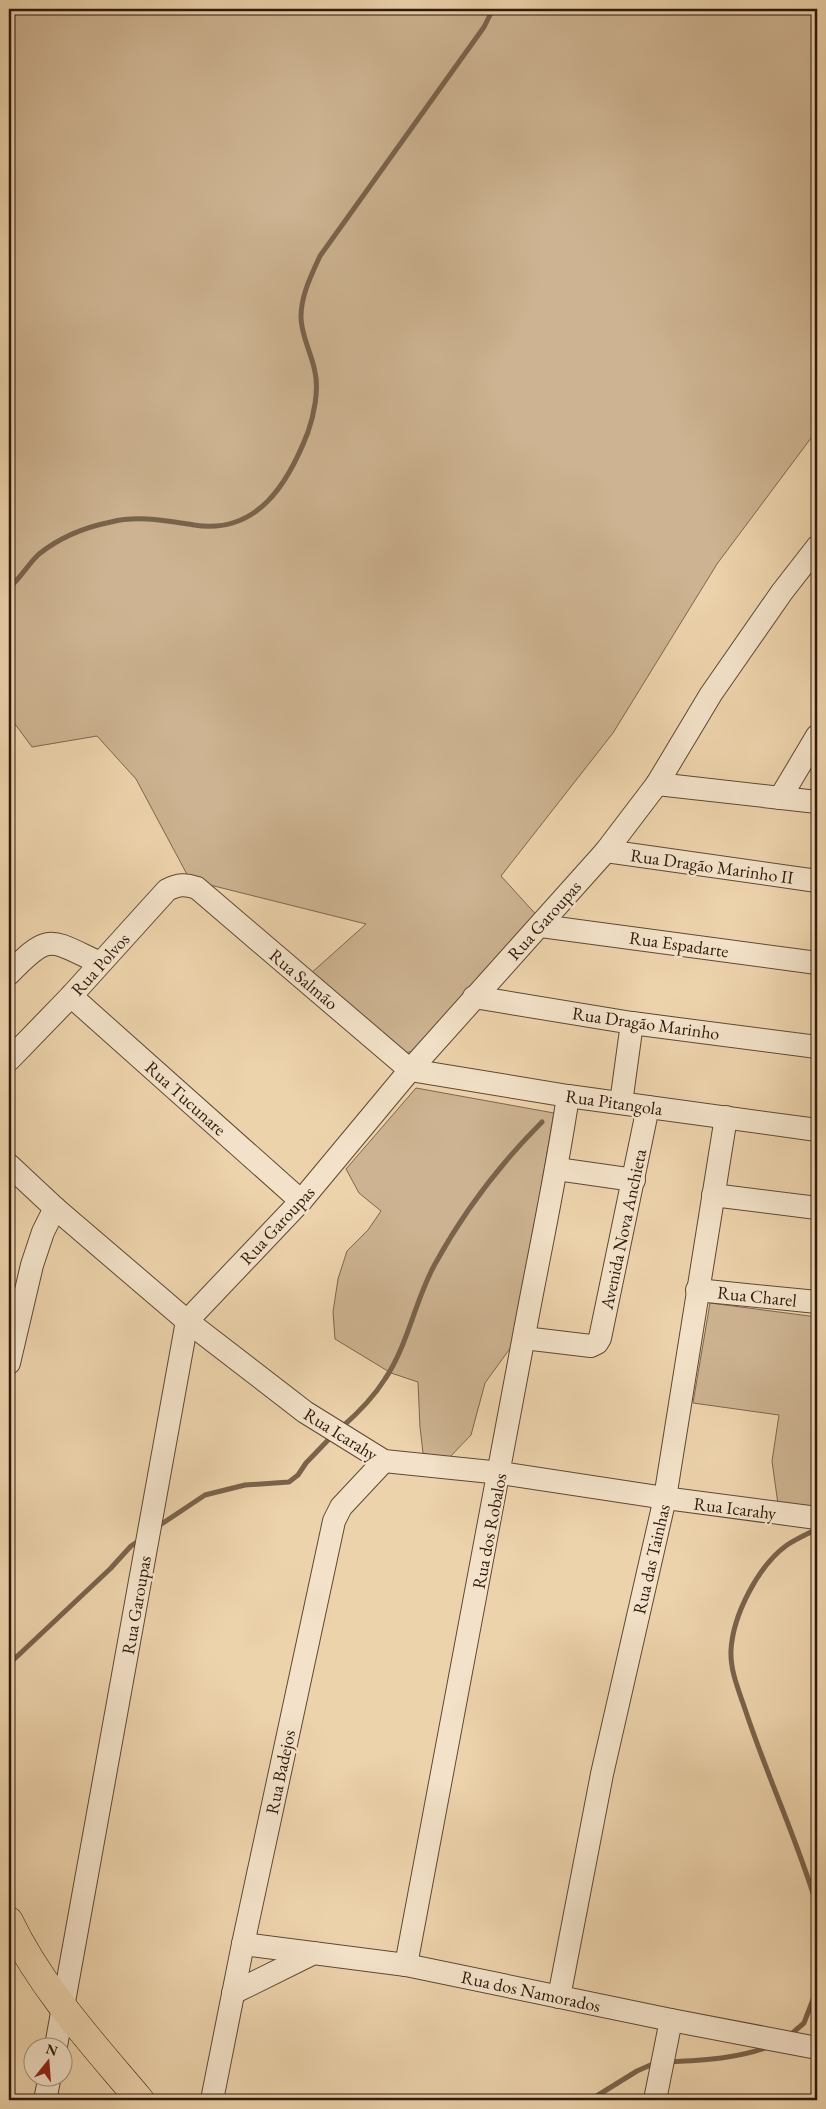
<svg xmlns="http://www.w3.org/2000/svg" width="826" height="2109" viewBox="0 0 826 2109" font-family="'EB Garamond',serif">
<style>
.green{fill:#cdb391;stroke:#7e664e}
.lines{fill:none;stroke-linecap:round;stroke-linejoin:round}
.stream{stroke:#7a634b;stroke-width:5}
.minor-casing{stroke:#5e4833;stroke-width:24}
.major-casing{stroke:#2e190b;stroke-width:29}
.minor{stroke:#f3e2c9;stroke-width:22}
.major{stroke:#edd3ac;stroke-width:28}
.labels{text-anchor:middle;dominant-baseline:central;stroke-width:4.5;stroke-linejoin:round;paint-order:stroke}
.street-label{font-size:18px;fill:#2e190b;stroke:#f3e2c9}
</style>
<rect width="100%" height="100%" fill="#edd3ac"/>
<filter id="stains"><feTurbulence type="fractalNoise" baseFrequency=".004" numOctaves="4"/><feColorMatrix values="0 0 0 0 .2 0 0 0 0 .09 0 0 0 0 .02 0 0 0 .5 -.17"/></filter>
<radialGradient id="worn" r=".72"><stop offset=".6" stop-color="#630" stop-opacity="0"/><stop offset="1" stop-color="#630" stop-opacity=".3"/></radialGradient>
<g class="green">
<polygon points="9,9 817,9 817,430 717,564 613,733 501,876 541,920 422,1049 405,1053 309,975 366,924 190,880 136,779 97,736 32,747 9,716"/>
<polygon points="416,1088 554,1113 514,1343 485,1383 471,1435 447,1460 423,1453 420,1427 418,1382 391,1373 335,1339 333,1312 338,1279 347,1251 368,1230 381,1211 359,1193 346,1169"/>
<polygon points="710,1303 817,1317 817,1511 778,1504 772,1461 779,1415 693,1403"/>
</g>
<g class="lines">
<g class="stream">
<path d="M9,588c12,-10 19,-24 30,-34 20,-16 47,-27 72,-32 27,-7 56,-1 83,3 63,10 94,-41 114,-93 6,-17 11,-42 7,-60 -3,-18 -14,-36 -14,-55 0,-22 10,-41 19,-61l164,-229 9,-18"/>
<path d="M342,1427c16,-14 31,-29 43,-48 23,-34 30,-79 50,-115 28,-51 66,-101 107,-142"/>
<polyline points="157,1527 205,1495 245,1485 289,1482 298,1475 306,1463 332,1436"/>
<path d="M817,1529c-10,5 -21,10 -30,16 -29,21 -54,70 -56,105 -1,21 8,41 14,59 22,67 52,130 72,197"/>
<polyline points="9,1664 110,1569 131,1546 140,1540"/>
<polyline points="789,2036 804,2023 817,1989"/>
<path d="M669,2062c34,-2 67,-3 99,-15"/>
<polyline points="581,2100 595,2097 637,2071 655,2063"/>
</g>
<defs>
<g id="minor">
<polyline points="657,784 817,802"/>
<polyline points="780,798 817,736"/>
<polyline points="606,851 817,881"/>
<polyline points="541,926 817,963"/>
<path d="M9,974c41,-43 41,-34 91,-11"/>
<polyline points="71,996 301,1201"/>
<polyline points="474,997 632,1023 817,1047"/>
<path d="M9,1060l62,-64 96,-106c12,-6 18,-6 30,-2l213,182 158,26 249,34"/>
<polyline points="621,1103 632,1023"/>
<polyline points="9,1165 55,1208 187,1321 305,1412 384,1461 501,1473 665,1498 817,1518"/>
<polyline points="557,1169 634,1180"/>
<polyline points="713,1195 817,1208"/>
<polyline points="697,1290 817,1302"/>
<polyline points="524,1338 591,1346 597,1343 600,1338 648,1107"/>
<polyline points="9,1363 32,1265 43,1232 55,1208"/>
<polyline points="243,1944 406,1965 671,2020 817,2048"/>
<path d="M406,1965c40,-208 80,-416 117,-624 15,-82 33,-163 45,-245"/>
<polyline points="233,1993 314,1953"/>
<polyline points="559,1997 602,1774 665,1498 726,1117"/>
<polyline points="56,2046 187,1321 301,1201 410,1070 606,851 657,784 711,694 782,592 817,547"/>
<polyline points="45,2100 50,2076"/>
<polyline points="212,2100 243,1944 334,1521 341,1507 384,1461"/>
<polyline points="655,2100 671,2020"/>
</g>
<path id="major" d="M9,1921c32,67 84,123 131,179"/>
</defs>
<use href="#minor" class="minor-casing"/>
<use href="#major" class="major-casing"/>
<use href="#minor" class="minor"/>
<use href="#major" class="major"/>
</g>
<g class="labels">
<g class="street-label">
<text transform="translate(712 866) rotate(8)">Rua Dragão Marinho II</text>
<text transform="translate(544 920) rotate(-48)">Rua Garoupas</text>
<text transform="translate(679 944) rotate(8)">Rua Espadarte</text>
<text transform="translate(100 964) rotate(-48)">Rua Polvos</text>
<text transform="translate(304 979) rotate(40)">Rua Salmão</text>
<text transform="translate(646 1023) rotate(8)">Rua Dragão Marinho</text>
<text transform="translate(186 1098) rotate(42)">Rua Tucunare</text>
<text transform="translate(614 1102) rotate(8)">Rua Pitangola</text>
<text transform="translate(277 1225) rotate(-47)">Rua Garoupas</text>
<text transform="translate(623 1229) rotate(-78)">Avenida Nova Anchieta</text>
<text transform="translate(757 1296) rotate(6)">Rua Charel</text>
<text transform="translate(341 1434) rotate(32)">Rua Icarahy</text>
<text transform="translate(735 1508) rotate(7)">Rua Icarahy</text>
<text transform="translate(489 1531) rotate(-79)">Rua dos Robalos</text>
<text transform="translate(651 1559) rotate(-77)">Rua das Tainhas</text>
<text transform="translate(136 1605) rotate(-80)">Rua Garoupas</text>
<text transform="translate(280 1772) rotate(-78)">Rua Badejos</text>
<text transform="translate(531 1991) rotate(12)">Rua dos Namorados</text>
</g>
</g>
<rect width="826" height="2109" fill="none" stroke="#edd3ac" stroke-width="30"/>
<rect x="10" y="10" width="806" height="2089" fill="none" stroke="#2e190b" stroke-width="2.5"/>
<rect x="15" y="15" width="796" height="2079" fill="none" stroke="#2e190b"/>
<g transform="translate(48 2062) rotate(17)"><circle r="24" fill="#f3e2c9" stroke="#a4927d"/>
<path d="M0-4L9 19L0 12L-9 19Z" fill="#8f2418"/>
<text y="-8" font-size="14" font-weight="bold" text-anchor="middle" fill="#2e190b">N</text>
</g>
<rect width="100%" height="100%" filter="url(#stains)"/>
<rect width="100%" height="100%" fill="url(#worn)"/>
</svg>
